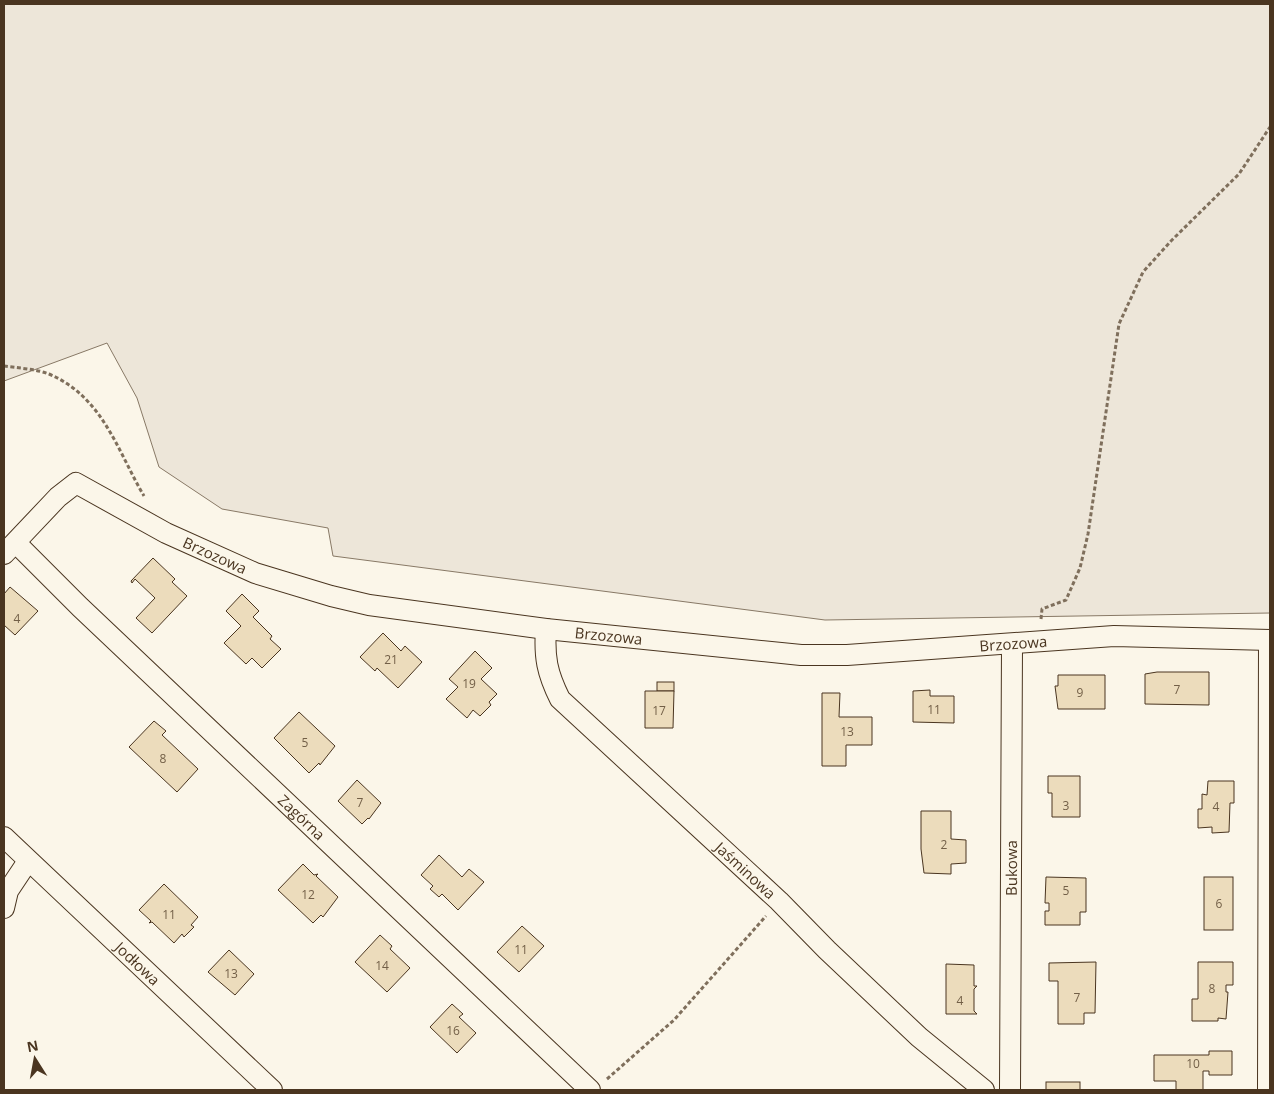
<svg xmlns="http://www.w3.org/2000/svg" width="1274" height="1094" viewBox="0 0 1274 1094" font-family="'Open Sans',sans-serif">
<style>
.green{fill:#ede6d9;stroke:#887966}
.building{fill:#ecdcbc;stroke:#4a3520}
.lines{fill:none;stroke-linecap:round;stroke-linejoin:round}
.street-casing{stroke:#4a3520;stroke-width:22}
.path{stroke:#7f6f5c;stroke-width:3;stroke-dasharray:4 2.5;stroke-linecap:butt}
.street{stroke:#fbf6e9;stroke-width:20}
.labels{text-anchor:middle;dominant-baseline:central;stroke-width:4;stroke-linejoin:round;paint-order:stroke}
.number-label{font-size:12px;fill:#725f47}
.street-label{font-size:15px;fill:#4a3520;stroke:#fbf6e9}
</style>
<rect width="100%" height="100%" fill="#fbf6e9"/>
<polygon class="green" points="4,4 1270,4 1270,613 825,620 333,556 328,528 222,509 159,467 137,398 107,343 4,381"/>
<g class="building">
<polygon points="153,558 175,579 172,582 187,596 152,633 136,618 155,598 135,579 132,583 131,581"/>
<polygon points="10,587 38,611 15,635 4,625 4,594"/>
<polygon points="242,594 259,611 253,617 272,636 270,639 281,649 262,668 252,658 246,664 224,643 241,626 226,611"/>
<polygon points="383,633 401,651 405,646 422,662 398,688 377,668 375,671 360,657"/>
<polygon points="475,651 492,668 481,679 497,694 489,702 491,705 480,716 473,710 467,718 446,699 458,687 449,679"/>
<polygon points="1157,672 1209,672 1209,705 1145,704 1145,674"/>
<polygon points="1058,675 1105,675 1105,709 1058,709 1055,686 1058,686"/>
<rect x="657" y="682" width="17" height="9"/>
<polygon points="930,690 930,696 954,696 954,723 913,722 913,691"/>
<polygon points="645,691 674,691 673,728 645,728"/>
<polygon points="822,693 840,693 839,717 872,717 872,745 846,745 846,766 822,766"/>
<polygon points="299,712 335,746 320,765 319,763 309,773 274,738"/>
<polygon points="154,721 166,731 162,735 198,769 177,792 129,747"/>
<polygon points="1048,776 1080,776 1080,817 1052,817 1052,793 1048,793"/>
<polygon points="357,780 381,803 369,819 368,818 362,824 338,801"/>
<polygon points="1208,781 1234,781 1234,803 1230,803 1229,832 1212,833 1212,827 1198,828 1198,809 1202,809 1202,794 1207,795"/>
<polygon points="921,811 951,811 951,839 966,840 966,863 951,864 951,874 924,873 921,849"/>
<polygon points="439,855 462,877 469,869 484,882 458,910 442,894 439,897 430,889 433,886 421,875"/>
<polygon points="303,864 314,875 318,874 316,876 338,897 323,917 321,915 313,923 278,890"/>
<polygon points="1046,877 1086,878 1086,912 1080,912 1080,925 1045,925 1045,911 1049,911 1049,903 1045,903"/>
<rect x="1204" y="877" width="29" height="53"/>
<polygon points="164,884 198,917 191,925 194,927 184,937 182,934 174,943 152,922 149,923 151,921 139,910"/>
<polygon points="522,926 544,946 519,972 497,952"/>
<polygon points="380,935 392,946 390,949 410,968 387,992 355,962"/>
<polygon points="229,950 254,974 235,995 208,972"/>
<polygon points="1096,962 1095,1013 1084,1013 1084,1024 1058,1024 1058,981 1049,981 1049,963"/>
<polygon points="1198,962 1233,962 1233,985 1226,985 1226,992 1228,992 1226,1019 1218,1018 1218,1021 1192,1021 1192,999 1198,999"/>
<polygon points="946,964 974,965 974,986 977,986 974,989 974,1011 977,1014 946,1014"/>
<polygon points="452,1004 463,1014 459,1017 476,1033 457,1053 430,1027"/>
<polygon points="1209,1051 1232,1051 1232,1075 1209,1075 1209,1071 1203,1071 1203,1090 1176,1090 1176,1081 1154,1081 1154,1055 1209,1055"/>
<rect x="1046" y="1082" width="34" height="8"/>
</g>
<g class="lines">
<defs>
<g id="street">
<path id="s1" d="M16,543l64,64 510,483"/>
<path id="s2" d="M4,554l54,-57 18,-14 90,50 89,40 76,23 38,9 177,24 255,26h46l267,-19 156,4"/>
<path id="s3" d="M546,629c-2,28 1,44 14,70l219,202 48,49 92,87 65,53"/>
<path id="s4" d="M4,837l268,253"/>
<polyline points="4,908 8,891 28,861"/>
<path id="s5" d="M1010,1090l2,-445"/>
<polyline points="1268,1090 1269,640"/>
</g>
</defs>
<use href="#street" class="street-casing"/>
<g class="path">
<path d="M4,366c14,2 32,3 45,8 54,23 68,76 95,122"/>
<polyline points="1041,619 1042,609 1066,600 1080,568 1088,534 1119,324 1143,272 1171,241 1239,174 1270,127"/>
<polyline points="607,1079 674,1020 766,916"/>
</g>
<use href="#street" class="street"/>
</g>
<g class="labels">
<g class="number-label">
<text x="17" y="618">4</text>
<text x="391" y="659">21</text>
<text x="469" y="683">19</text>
<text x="1177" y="689">7</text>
<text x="1080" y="692">9</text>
<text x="934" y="709">11</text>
<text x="659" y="710">17</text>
<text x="847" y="731">13</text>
<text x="305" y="742">5</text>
<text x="163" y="758">8</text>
<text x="360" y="802">7</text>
<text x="1066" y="805">3</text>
<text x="1216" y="806">4</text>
<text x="944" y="844">2</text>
<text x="1066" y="890">5</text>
<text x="308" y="894">12</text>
<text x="1219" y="903">6</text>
<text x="169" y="914">11</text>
<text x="521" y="949">11</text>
<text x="382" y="965">14</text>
<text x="231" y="973">13</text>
<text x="1212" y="988">8</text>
<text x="1077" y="997">7</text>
<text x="960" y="1000">4</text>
<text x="453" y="1030">16</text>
<text x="1193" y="1063">10</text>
</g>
<g class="street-label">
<text stroke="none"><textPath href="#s2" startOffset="258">Brzozowa</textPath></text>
<text stroke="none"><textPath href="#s2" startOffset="662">Brzozowa</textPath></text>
<text stroke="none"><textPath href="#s2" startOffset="1068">Brzozowa</textPath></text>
<text stroke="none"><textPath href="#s1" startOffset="396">Zagórna</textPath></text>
<text stroke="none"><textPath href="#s5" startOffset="222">Bukowa</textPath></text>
<text stroke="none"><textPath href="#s3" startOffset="325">Jaśminowa</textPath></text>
<text stroke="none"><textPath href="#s4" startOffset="184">Jodłowa</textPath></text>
</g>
</g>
<rect width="1274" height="1094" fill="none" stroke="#4a3520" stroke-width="10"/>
<g transform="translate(35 1059) rotate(349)" stroke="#fbf6e9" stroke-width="4" paint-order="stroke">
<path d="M0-4L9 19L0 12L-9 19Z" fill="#4a3520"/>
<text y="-8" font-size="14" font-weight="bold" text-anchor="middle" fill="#4a3520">N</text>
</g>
</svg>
